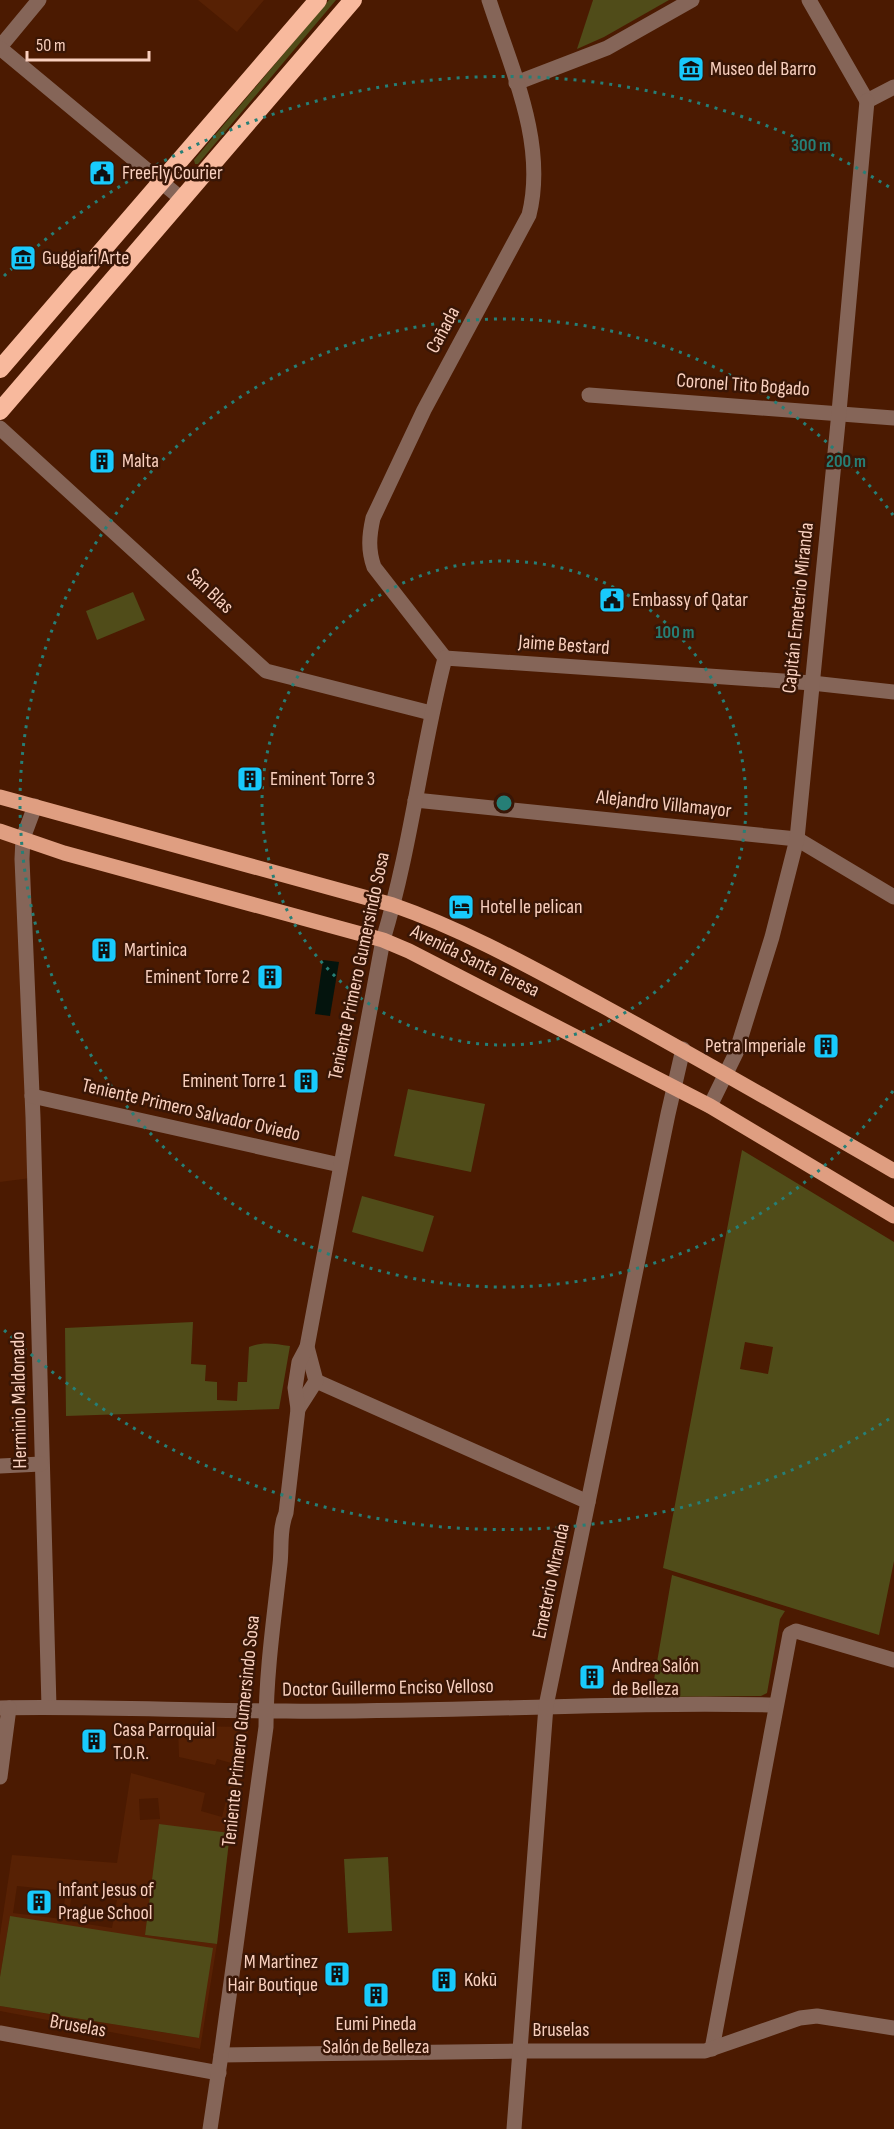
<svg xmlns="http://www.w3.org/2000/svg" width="894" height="2129" viewBox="0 0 894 2129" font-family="'Sofia Sans Condensed',sans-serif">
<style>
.built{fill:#572104;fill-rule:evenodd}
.green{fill:#504c19;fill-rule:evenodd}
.water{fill:#04140d}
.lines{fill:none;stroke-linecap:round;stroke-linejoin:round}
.minor{stroke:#856558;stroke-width:15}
.major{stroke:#df9e81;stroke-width:15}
.highway{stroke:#f8b99d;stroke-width:18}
.ring{fill:none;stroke:#267f76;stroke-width:3;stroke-dasharray:3 6}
.labels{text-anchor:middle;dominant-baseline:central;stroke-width:5;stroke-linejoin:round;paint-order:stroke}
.poi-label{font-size:20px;fill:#f9d0bf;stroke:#391606;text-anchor:start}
.street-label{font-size:20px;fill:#f9d0bf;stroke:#391606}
.centre{fill:#267f76;stroke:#391606;stroke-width:3}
.ring-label{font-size:18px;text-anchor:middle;font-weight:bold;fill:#267f76;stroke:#391606;stroke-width:5;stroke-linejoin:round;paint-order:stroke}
</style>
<rect width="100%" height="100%" fill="#4b1a01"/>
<g class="built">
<polygon points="198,0 264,0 237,32"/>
<polygon points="0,839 19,844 31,1178 0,1182"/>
<path d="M178,1726l71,1 -19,106 -71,-8 -14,110 72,9 -17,105 -200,-38v-5l199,32 -189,-122 -10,61v-42l12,-80 105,8 14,-90 74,20 -4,18 21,6 13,-53 -18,-5 -2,6 -36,-8zM158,1798l2,21 -20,1 -1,-21zM17,1886l49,5 -4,28 -49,-6zM72,1892l45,8 -5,28 -44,-7z"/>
</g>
<g class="green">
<polygon points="329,0 336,0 198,164 195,164 194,160"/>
<polygon points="593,0 669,0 604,37 577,49"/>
<polygon points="133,592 145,620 97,640 86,611"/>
<polygon points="408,1089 485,1104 471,1172 394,1156"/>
<path d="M742,1150l152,92v319l-15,74 -216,-67zM745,1342l28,5 -5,27 -28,-5z"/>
<polygon points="362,1196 434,1216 423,1252 352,1232"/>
<path d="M193,1322l-2,42 15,1 -1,16 12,1v18l20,1 1,-19h9l2,-35c14,-6 26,-3 41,-1l-11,63 -213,7 -1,-88z"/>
<polygon points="672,1575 785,1611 780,1619 767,1693 761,1696 651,1697"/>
<polygon points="159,1824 230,1833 217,1944 145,1935"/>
<polygon points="388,1857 392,1931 348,1933 344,1859"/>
<polygon points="10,1916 213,1948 199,2038 0,2006 0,1977"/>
</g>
<polygon class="water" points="323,960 339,962 330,1016 315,1014"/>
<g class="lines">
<g class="minor">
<polyline points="809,0 867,101"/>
<polyline points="0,47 39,0"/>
<polyline points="0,48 183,200"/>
<polyline points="516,83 607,48 692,0"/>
<polyline points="867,101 894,87"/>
<polyline points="589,395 894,418"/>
<polyline points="0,428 266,671 431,713"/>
<path d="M445,658l-71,-91c-6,-17 -5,-31 -1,-49l51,-108 105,-195c18,-72 -18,-147 -40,-215"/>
<polyline points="445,658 812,683 894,692"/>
<polyline points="415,800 797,839 894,897"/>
<polyline points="35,806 23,838 22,859 33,1117 49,1707"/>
<polyline points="32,1096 340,1165"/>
<polyline points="710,1106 736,1053 772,937 797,839 839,412 867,101"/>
<polyline points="316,1381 588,1502"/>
<path d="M298,1409l18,-28 -9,-34 76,-407c28,-92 38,-189 62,-282"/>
<polyline points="0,1466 41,1464"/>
<path d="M0,1708c95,-2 191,3 286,3 163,2 327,-10 490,-6"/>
<polyline points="0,1777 9,1708"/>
<polyline points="0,2033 219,2073"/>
<polyline points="712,2049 790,1634 796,1631 894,1660"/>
<polyline points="221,2055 520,2051 705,2051 800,2018 817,2016 894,2028"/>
<path d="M210,2129l11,-74 45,-328c0,-54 8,-109 14,-163 2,-17 -1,-35 6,-51l12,-104 -3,-21 4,-26 8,-15"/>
<polyline points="514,2129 546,1706 668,1114 683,1049"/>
</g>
<g class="major">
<path d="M0,797l393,108c72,25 141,64 208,100 99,54 196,110 293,166"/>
<polyline points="0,831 64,853 383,940 409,951 710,1106 894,1216"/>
</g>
<g class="highway">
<polyline points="0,369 318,0"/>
<polyline points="0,411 353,0"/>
</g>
</g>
<g class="ring">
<circle cx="504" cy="803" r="242"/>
<path d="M893 1091A484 484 0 1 1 893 515"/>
<path d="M889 1419A726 726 0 0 1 4 1330M4 276A726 726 0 0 1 889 187"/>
</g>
<defs>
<symbol id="museum-square" viewBox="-11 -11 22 22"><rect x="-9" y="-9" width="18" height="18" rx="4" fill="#18cafc" stroke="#391606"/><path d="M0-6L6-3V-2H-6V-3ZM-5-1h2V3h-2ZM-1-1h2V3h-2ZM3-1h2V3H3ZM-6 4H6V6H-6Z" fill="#111"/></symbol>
<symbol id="civic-square" viewBox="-11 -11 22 22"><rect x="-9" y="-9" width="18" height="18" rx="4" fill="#18cafc" stroke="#391606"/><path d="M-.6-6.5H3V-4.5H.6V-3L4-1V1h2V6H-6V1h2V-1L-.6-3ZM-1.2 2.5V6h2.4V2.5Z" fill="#111"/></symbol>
<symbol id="building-square" viewBox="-11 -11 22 22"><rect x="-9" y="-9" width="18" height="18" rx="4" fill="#18cafc" stroke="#391606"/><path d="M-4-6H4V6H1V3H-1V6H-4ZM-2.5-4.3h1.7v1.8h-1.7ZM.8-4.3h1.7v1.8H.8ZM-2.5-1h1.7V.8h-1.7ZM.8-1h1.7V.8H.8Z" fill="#111"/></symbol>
<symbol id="hotel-square" viewBox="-11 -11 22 22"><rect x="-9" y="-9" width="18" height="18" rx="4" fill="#18cafc" stroke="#391606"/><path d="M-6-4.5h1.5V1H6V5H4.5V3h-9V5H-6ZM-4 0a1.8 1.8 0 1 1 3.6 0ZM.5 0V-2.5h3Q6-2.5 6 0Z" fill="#111"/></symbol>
</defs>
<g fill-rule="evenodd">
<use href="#museum-square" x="676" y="54" width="30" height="30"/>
<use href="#civic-square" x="87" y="158" width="30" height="30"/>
<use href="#museum-square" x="8" y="243" width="30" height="30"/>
<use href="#building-square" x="87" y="446" width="30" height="30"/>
<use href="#civic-square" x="597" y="585" width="30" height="30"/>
<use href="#building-square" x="235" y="764" width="30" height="30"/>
<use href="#hotel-square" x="446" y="892" width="30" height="30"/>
<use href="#building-square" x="89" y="935" width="30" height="30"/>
<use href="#building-square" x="255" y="962" width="30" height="30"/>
<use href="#building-square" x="811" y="1031" width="30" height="30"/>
<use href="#building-square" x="291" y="1066" width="30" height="30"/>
<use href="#building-square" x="577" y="1662" width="30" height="30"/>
<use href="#building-square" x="79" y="1726" width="30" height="30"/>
<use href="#building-square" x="24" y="1887" width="30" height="30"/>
<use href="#building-square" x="322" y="1959" width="30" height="30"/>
<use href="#building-square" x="429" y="1965" width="30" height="30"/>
<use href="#building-square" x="361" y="1980" width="30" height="30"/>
</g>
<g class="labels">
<g class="poi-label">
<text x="710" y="69">Museo del Barro</text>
<text x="122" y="173">FreeFly Courier</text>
<text x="42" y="258">Guggiari Arte</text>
<text x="122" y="461">Malta</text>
<text x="632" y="600">Embassy of Qatar</text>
<text x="270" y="779">Eminent Torre 3</text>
<text x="480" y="907">Hotel le pelican</text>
<text x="124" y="950">Martinica</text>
<text x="250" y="977" text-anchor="end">Eminent Torre 2</text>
<text x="806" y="1046" text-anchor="end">Petra Imperiale</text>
<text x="286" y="1081" text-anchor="end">Eminent Torre 1</text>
<text x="612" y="1666">Andrea Salón<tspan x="612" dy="23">de Belleza</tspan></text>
<text x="113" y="1730">Casa Parroquial<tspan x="113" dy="23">T.O.R.</tspan></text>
<text x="58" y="1890">Infant Jesus of<tspan x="58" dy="23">Prague School</tspan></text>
<text x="318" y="1962" text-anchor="end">M Martinez<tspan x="318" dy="23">Hair Boutique</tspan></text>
<text x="464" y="1980">Kokū</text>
<text x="376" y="2024" text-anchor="middle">Eumi Pineda<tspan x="376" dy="23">Salón de Belleza</tspan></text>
</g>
<g class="street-label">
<text transform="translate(443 330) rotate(-62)">Cañada</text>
<text transform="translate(743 385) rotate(4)">Coronel Tito Bogado</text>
<text transform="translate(210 591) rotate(43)">San Blas</text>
<text transform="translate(798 608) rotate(-84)">Capitán Emeterio Miranda</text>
<text transform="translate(564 645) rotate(4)">Jaime Bestard</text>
<text transform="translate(664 804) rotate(6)">Alejandro Villamayor</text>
<text transform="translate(475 961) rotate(26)">Avenida Santa Teresa</text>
<text transform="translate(359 966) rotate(-78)">Teniente Primero Gumersindo Sosa</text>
<text transform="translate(191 1110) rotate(13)">Teniente Primero Salvador Oviedo</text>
<text transform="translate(19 1400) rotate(-91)">Herminio Maldonado</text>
<text transform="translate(551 1581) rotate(-78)">Emeterio Miranda</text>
<text transform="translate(388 1688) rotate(-1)">Doctor Guillermo Enciso Velloso</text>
<text transform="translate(241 1731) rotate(-84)">Teniente Primero Gumersindo Sosa</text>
<text transform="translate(78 2026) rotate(10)">Bruselas</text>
<text x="561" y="2030">Bruselas</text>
</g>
</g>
<circle cx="504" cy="803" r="9" class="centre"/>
<g class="ring-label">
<text x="811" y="151">300 m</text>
<text x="846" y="467">200 m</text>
<text x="675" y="638">100 m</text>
</g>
<path d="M27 51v9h122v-9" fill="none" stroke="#f9d0bf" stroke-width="3"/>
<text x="36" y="51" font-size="18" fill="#f9d0bf" stroke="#391606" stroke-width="4.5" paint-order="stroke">50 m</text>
</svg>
